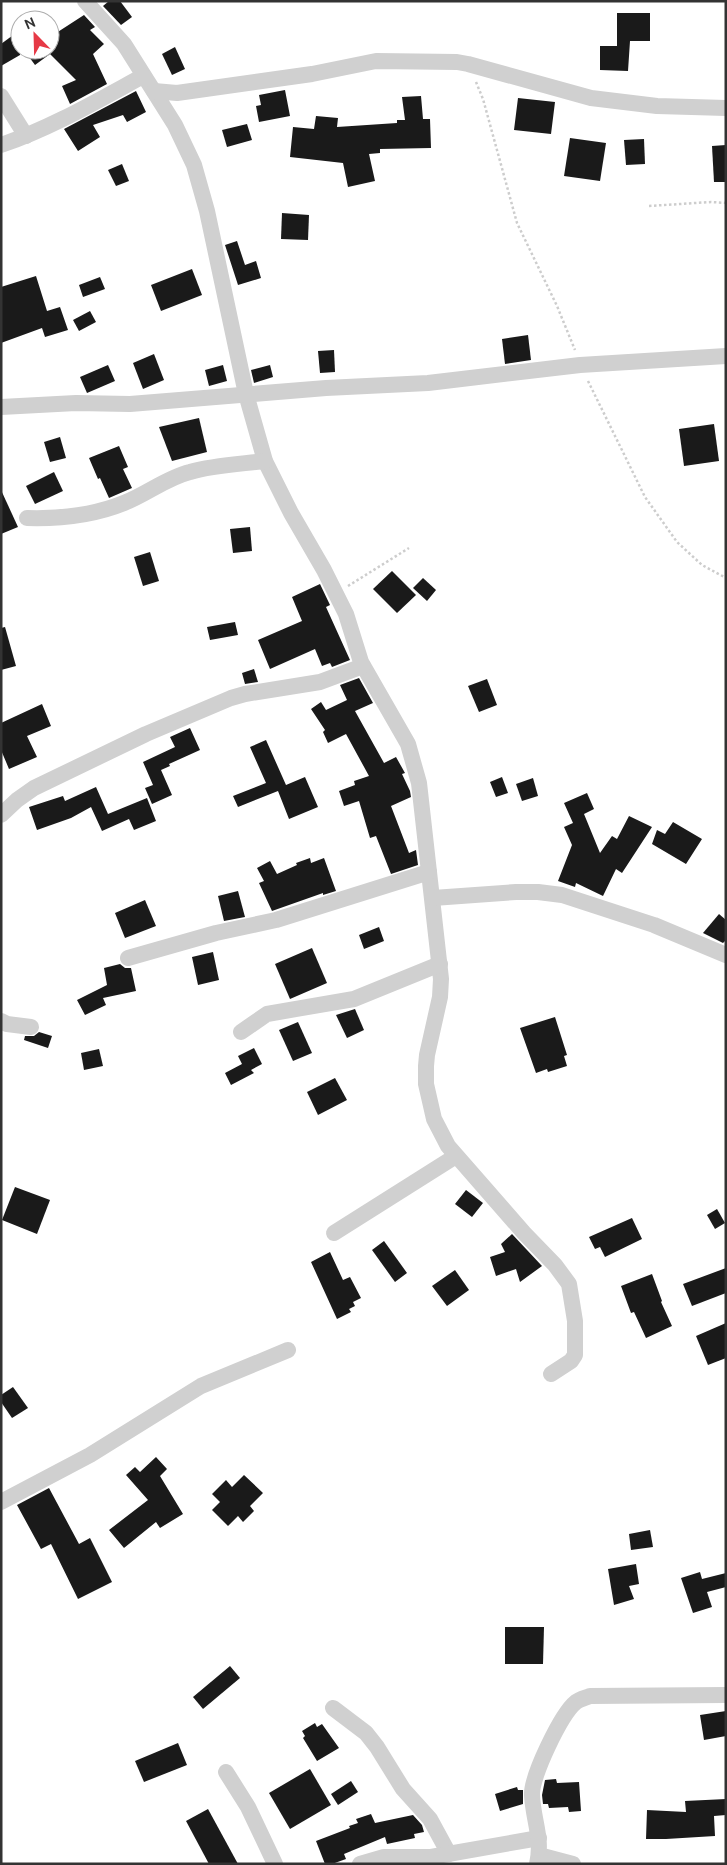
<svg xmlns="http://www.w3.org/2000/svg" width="727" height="1865" viewBox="0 0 727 1865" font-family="Ubuntu,sans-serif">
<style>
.building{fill:#1a1a1a}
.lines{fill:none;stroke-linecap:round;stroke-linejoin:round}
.path{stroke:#cdcdcd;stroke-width:2.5;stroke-dasharray:2.5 2.5;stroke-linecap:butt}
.minor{stroke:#d0d0d0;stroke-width:16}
</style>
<rect width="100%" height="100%" fill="#fff"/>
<g class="building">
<polygon points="109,1 120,1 132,17 121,25 103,6"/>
<polygon points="617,13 650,13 650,41 630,41 628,71 600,70 600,46 617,46"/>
<polygon points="84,15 95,27 90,30 104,44 93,54 107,84 70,104 62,86 76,80 50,54 35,65 24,50 50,50 50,37"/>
<polygon points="20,30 20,55 1,66 1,44"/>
<polygon points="175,47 185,69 172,75 162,54"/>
<polygon points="285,90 290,116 259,122 256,106 261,105 259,95"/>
<polygon points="136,91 146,112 127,122 123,115 93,125 100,137 78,151 64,129"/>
<polygon points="421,96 423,119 430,119 431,148 380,149 380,153 369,154 375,181 348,187 343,163 290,157 293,127 314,129 316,116 338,118 337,127 397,123 397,120 405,120 402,97"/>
<polygon points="518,98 555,102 551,134 514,130"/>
<polygon points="247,124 252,140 227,147 222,130"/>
<polygon points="570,138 606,143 600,181 564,176"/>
<polygon points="644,139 645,164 626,165 624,140"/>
<polygon points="726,145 726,182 714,182 712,146"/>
<polygon points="122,164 129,181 116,186 108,170"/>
<polygon points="282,213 309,215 308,240 281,239"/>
<polygon points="237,241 245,265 256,261 261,278 238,285 225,245"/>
<polygon points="192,269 202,295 161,311 151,285"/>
<polygon points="36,276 47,311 60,307 68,330 45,337 42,328 1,343 1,287"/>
<polygon points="100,277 105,289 83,297 79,285"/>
<polygon points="90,311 96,322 79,331 73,320"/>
<polygon points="528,335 531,360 505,364 502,339"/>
<polygon points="334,350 335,372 320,373 318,351"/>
<polygon points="154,354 164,380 143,389 133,363"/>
<polygon points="108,365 115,381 87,393 80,377"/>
<polygon points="223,365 227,381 209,386 205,370"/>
<polygon points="270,365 273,377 254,383 251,370"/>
<polygon points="199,418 207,452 172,461 159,427"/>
<polygon points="714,424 719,461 684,466 679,429"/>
<polygon points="60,437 66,458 50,462 44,442"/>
<polygon points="119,446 128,467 123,469 132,488 109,498 100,478 98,479 89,458"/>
<polygon points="54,472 63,491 35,504 26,486"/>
<polygon points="1,490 18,527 1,534"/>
<polygon points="250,527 252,551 233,553 230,529"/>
<polygon points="150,552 159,581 143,586 134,557"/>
<polygon points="392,571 416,595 397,613 373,589"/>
<polygon points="423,578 436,590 427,601 413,588"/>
<polygon points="320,584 330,605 326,607 350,660 332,667 330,663 322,666 315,649 270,669 258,640 302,621 292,597"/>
<polygon points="235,622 238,635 210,640 207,627"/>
<polygon points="5,627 16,666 1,670 1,628"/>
<polygon points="254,669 258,682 245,684 242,673"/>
<polygon points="359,678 373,703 355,711 384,763 396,757 405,773 402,774 410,791 411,797 391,806 409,853 416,850 418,865 391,874 376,836 370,838 359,801 344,806 339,791 355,785 354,781 369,776 346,734 328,743 323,732 325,730 311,709 321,702 326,710 347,700 340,685"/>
<polygon points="487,679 497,705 479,712 468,686"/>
<polygon points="42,704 51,726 27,736 37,757 9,769 1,750 1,723"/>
<polygon points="190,728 200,750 169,764 170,766 161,770 172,795 152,804 145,788 153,785 143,762 175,747 170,737"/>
<polygon points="266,740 286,785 305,777 318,807 289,819 278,791 238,807 233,796 266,783 250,747"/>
<polygon points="502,777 508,793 496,797 490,782"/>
<polygon points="533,778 538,796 522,801 516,784"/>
<polygon points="96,787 108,814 147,798 156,821 134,830 129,819 102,831 91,807 71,818 37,830 29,807 63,796 65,801"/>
<polygon points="587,793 594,809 584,814 600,853 612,836 617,839 629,816 652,827 622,873 616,869 603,896 576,883 575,887 558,881 572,845 564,827 573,823 564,803"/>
<polygon points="673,822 702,839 686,864 652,844 657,830 665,834"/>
<polygon points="310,858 311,863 324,858 336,891 323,895 323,893 272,911 259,883 264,881 257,868 270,861 277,874 297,865 296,863"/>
<polygon points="238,891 245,917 224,921 218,896"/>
<polygon points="145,900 156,926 125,938 115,913"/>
<polygon points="719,914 726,920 726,940 723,943 703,933"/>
<polygon points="379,927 384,941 364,949 359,935"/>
<polygon points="312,948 327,983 290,999 275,964"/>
<polygon points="213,952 219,980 198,985 192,957"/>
<polygon points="120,964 125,968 131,968 136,991 103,998 106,1005 85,1015 77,1000 107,985 104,968"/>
<polygon points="355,1009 364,1030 347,1038 336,1015"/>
<polygon points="555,1017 567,1055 564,1056 567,1066 548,1072 547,1069 536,1073 520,1028"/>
<polygon points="298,1022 312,1053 293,1061 279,1030"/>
<polygon points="39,1032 52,1036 48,1048 24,1040 25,1036 34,1036"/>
<polygon points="254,1048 262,1064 251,1070 254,1073 231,1085 225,1073 242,1064 238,1056"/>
<polygon points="99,1049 103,1066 84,1070 81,1053"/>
<polygon points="335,1078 347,1100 318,1115 307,1092"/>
<polygon points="15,1187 50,1200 37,1234 2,1220"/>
<polygon points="466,1190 483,1203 472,1217 455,1204"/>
<polygon points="717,1209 725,1223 715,1229 707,1215"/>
<polygon points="632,1218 642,1239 605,1257 600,1247 595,1249 589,1237"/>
<polygon points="512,1234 542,1266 520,1282 516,1269 496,1276 490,1257 505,1252 501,1244"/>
<polygon points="384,1241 407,1273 395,1282 372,1250"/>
<polygon points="330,1252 343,1280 350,1277 361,1298 353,1302 355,1306 349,1309 351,1312 337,1319 311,1262"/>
<polygon points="726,1268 726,1293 692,1306 683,1284"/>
<polygon points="455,1270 469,1290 447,1306 432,1286"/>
<polygon points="652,1274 662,1301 661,1302 672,1326 646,1338 634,1312 631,1313 621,1286"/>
<polygon points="726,1323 726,1358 708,1365 696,1336"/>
<polygon points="13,1387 28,1408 12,1418 1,1402 1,1395"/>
<polygon points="156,1457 167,1469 160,1476 183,1514 160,1528 156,1522 124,1548 109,1530 148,1500 126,1475 135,1467 140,1472"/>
<polygon points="244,1475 263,1493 250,1506 254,1511 243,1522 238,1516 228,1526 212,1510 220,1502 212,1494 226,1480 232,1487"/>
<polygon points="49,1488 79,1544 90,1538 112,1582 78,1599 51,1544 41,1549 17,1505"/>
<polygon points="650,1530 653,1547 631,1550 629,1534"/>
<polygon points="636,1564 639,1584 629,1586 634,1599 614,1605 608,1569"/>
<polygon points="700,1572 702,1579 726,1573 726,1587 707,1592 712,1607 693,1613 681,1578"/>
<polygon points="505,1627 544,1627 543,1664 505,1664"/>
<polygon points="230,1666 240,1678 203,1709 193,1697"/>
<polygon points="726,1711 726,1736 704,1740 700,1715"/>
<polygon points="315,1723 317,1727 322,1724 339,1748 317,1761 303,1738 305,1736 302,1731"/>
<polygon points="178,1743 187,1765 144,1782 135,1761"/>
<polygon points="310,1769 331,1805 290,1829 269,1793"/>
<polygon points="556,1779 557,1783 579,1782 581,1811 569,1812 568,1807 549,1808 548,1804 543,1804 542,1795 545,1780"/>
<polygon points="351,1781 358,1792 338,1805 331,1794"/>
<polygon points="517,1787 518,1790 523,1790 523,1804 500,1811 495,1794"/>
<polygon points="726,1799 726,1815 714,1816 715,1836 666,1839 646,1839 647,1810 686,1812 685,1801"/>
<polygon points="208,1809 238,1864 209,1864 186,1821"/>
<polygon points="371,1814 375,1823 413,1815 422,1825 424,1832 414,1834 415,1838 387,1844 385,1837 344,1854 346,1859 332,1864 325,1864 316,1841 350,1828 349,1826 358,1823 356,1819"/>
</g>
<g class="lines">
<g class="path">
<polyline points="476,82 483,99 517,223 557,306 575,350"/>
<polyline points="649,206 711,202 726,203"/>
<polyline points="588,381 645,497 677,542 702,565 726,578"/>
<polyline points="348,586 409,548"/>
</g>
<g class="minor">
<polyline points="85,1 124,44 175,125 194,165 207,211 246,394 265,461 291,513 324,570 346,614 361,662 408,744 419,783 441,979 440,997 427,1055 426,1066 426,1084 434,1119 448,1146 524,1233 555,1265 569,1284 575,1321 575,1355 571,1361 551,1374"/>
<polyline points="154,91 177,93 312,74 376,61 457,62 468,64 591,98 657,106 726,108"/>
<polyline points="1,96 26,136"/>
<path d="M1,145c50,-17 96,-44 142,-69"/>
<polyline points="1,407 76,403 130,404 326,388 428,383 580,365 726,356"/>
<path d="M27,518c34,1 65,-2 97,-15 23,-9 42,-25 66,-31 24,-7 51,-8 75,-11"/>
<polyline points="1,815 17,800 34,788 146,734 231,698 245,694 320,682 363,666"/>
<polyline points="433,898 516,892 538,892 562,895 654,925 726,955"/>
<polyline points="128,958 216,933 276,920 429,872"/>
<polyline points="1,1021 7,1024 31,1027"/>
<polyline points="241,1032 267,1014 354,999 440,964"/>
<polyline points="334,1233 456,1156"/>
<polyline points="1,1502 90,1455 201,1386 288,1350"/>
<polyline points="333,1708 366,1733 377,1747 403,1789 430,1819 449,1854"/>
<polyline points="226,1772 248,1807 275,1864"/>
<polyline points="539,1855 573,1864"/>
<polyline points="360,1864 384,1857 431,1857 539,1838"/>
<path d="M537,1864c6,-26 -4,-44 -5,-69 -1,-18 29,-81 44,-93 4,-3 9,-4 14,-6l136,-1"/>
</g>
</g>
<rect width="727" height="1865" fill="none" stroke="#333333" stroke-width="5"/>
<g transform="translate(35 35) rotate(337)"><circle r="24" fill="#ffffff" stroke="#adadad"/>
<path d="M0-4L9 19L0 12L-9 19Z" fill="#e63946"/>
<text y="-8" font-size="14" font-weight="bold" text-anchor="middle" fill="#333333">N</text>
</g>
</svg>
